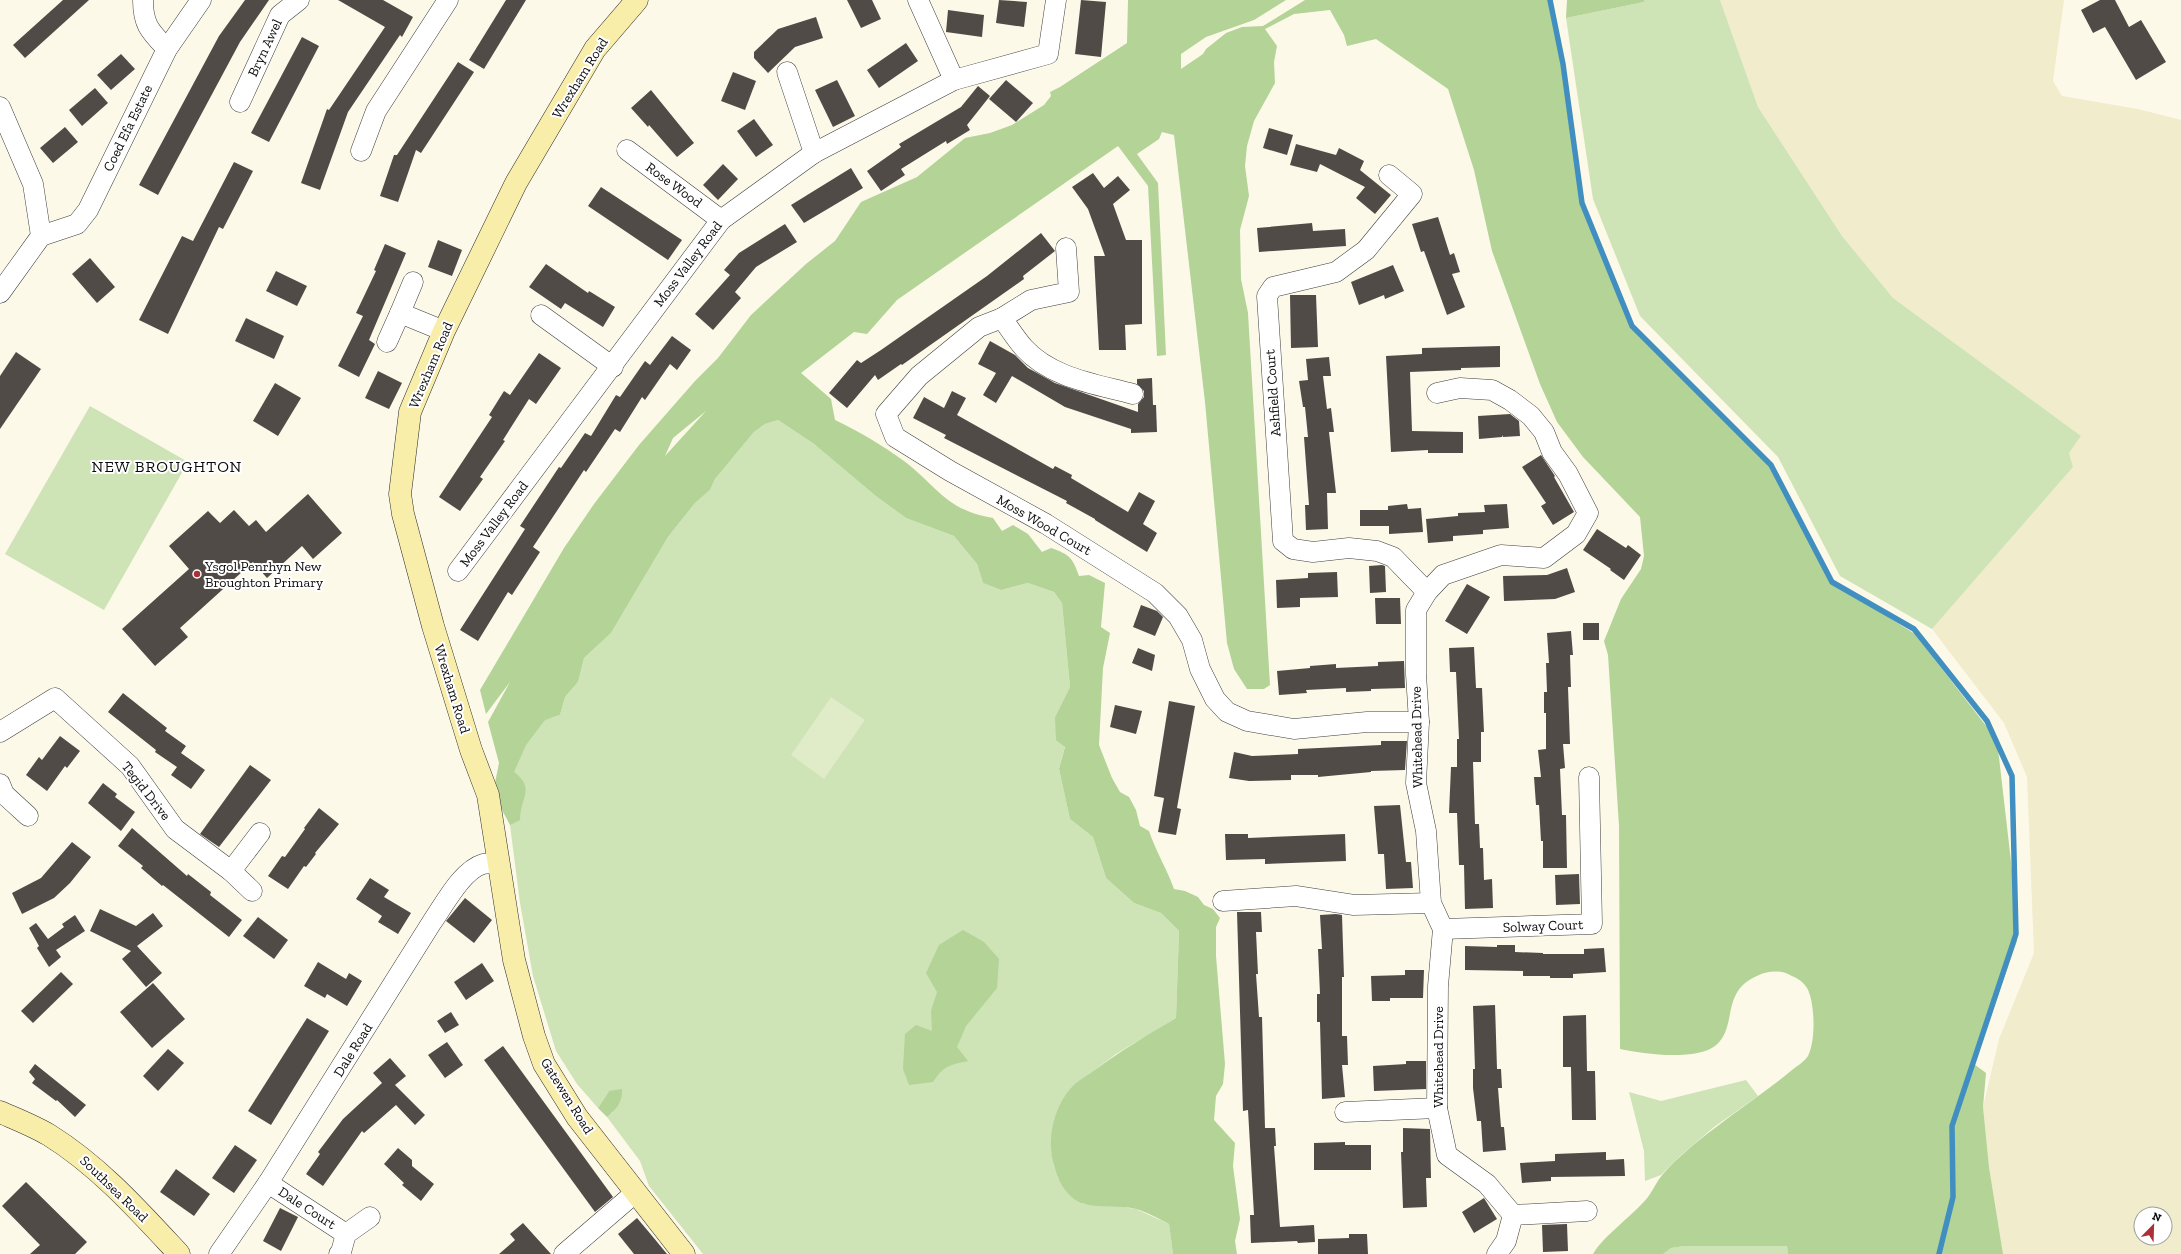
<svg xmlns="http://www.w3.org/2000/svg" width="2181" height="1254" viewBox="0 0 2181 1254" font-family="'Zilla Slab',serif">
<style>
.farmland{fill:#f0eccc;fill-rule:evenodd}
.green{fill:#cee3b6}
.forest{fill:#b3d397;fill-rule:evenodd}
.pitch{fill:#e0ecc7}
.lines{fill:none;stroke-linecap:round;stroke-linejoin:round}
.stream{stroke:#408fc0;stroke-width:5.5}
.building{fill:#514b47}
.minor-casing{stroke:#3d3d3d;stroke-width:21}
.secondary-casing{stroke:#2c2c2c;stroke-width:23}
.minor{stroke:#fff;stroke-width:20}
.secondary{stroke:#f8eea9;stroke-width:22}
.poi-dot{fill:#ac3037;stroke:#fff;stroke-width:1.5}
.labels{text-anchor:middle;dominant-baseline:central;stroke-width:4;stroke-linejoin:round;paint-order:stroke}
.street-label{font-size:14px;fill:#0a0a0a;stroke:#fff}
.poi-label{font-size:14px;fill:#0a0a0a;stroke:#fff;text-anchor:start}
.quarter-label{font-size:16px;letter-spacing:1px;fill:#0a0a0a;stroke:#fff}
</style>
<rect width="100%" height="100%" fill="#fdf9e9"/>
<path class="farmland" d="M1720,0h344l-11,81 9,15 76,13 43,11v1134h-178l-14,-87 -6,-60 16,-68 35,-86 -7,-176 -23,-54 -72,-94 141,-162 -4,-14 12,-17 -188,-138 -51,-62 -84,-129zM2141,1214h24v24h-24z"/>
<g class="green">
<polygon points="1644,0 1720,0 1758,107 1842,236 1893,298 2081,436 2069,453 2073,467 1932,629 1840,576 1778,457 1640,316 1593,199 1566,18 1644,2"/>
<polygon points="90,406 188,462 104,610 5,554"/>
<polygon points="778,420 814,444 877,497 906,518 954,536 977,564 983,583 1001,590 1028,583 1054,592 1062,603 1070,687 1055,717 1065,746 1059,769 1070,819 1093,837 1106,878 1134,903 1161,913 1179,931 1176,1018 1116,1054 1071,1088 1051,1149 1054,1167 1058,1178 1075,1199 1084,1204 1111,1205 1136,1209 1169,1224 1173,1254 703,1254 649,1186 640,1161 607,1117 613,1112 609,1091 598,1108 577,1084 556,1051 533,976 520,903 510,825 507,774 548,698 551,718 560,715 565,697 578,682 584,658 611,633 668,537 695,503 710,490 715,479 754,432 765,424"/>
<polygon points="1746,1080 1758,1096 1714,1127 1680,1156 1661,1175 1645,1181 1644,1151 1629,1092 1661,1101"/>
<polygon points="1684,1246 1787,1246 1788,1254 1663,1254 1671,1248"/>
</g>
<g class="forest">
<path d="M1128,0h158l-32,20 -48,17 -25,17v15l22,-15 3,-5 20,-16 16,-6 21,-1 42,-26h244l12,52 21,151 50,123 139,139 61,117 83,52 82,106 21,182 -1,19 -43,123 12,9 -3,34 6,60 14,87h-215l-1,-8h-103l-13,2 -8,6h-70c12,-20 40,-38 55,-57 5,-7 9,-16 15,-23 15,-17 33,-32 52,-46 25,-20 52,-37 77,-58 5,-4 13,-9 16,-14 8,-15 7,-54 -1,-68 -5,-8 -11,-10 -19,-14 -9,-4 -21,-3 -29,1 -40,16 -20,52 -44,71 -19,15 -73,8 -95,3l-1,-223 -11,-171 -4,-14 17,-42 20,-30 3,-13 -4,-39 -57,-60 -26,-35 -17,-38 -48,-133 -18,-81 -26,-81 -72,-50 -29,7 -3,-11 -14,-25 -36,4 -29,15 12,17 -3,16 1,21 -21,38 -7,25 -2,20 4,30 -9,34 1,49 7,34 22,372 -6,4h-17l-13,-20 -7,-26 -22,-241 -31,-267 -12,-3 -3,7 -22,15 21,29 8,172 -9,1 -9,-170 -30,-40 -221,154 -30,34 -13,-2 -53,41 30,26 4,21c25,12 47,25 69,41 35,27 42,49 89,57l9,13 11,-6 15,9 14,18 9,-4c18,6 22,10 28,28l10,-1 16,8 -4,44 9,6 -7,35 -4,77 13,33 8,14 9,5 7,13 4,16 9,5c7,21 18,38 25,58l11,2 13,6 6,8 9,4 7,9 -4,9v29l9,108 -2,20 -7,12 -2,24 21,23 -2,23 7,53 -5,22 2,13h-64l-4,-30c-10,-5 -22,-12 -33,-15 -18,-5 -48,1 -62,-10 -13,-10 -19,-26 -22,-42 -4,-23 3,-50 18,-68 6,-7 15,-12 22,-17 27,-20 55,-37 84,-54l3,-87 -18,-18 -27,-10 -28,-25 -13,-41 -23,-18 -11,-50 6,-22 -9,-7 -1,-23 15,-30 -8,-84 -8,-11 -26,-9 -27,7 -18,-7 -6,-19 -23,-28 -48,-18 -29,-21 -63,-53 -36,-24 -13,4 -11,8 -39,47 -5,11 -15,13 -27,34 -57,96 -27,25 -6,24 -13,15 -5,18 -15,5 -19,25 -12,27c22,17 6,25 6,48l-10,5 -17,-32 6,-30 -11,-41 22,-40 -24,32 -6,-24 84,-142 30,-44 45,-59 56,-64 23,-23 33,-43 55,-51 29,-23 26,-39 56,-25 48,-39 25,-5 22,-8 32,-20 7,-9 -1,-4 10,-5 67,-44zM706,411l-41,45 8,-18z"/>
<polygon points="1567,0 1644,0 1644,2 1566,18"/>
<path d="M963,930l21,12 15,17 -2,29 -31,38 -9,21 11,14c-18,4 -24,4 -35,21l-24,3 -6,-16 2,-35 11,-9 16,6 -1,-20 6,-19 -11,-19 13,-28z"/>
<path d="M622,1089c1,12 -6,21 -15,28l-9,-9 11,-17z"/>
</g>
<polygon class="pitch" points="831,697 865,720 824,779 791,755"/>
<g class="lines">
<polyline class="stream" points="1550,0 1563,64 1582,203 1632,326 1771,465 1832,582 1914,629 1987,721 2012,776 2016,934 1952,1126 1953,1197 1939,1254"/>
</g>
<g class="building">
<polygon points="63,0 89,0 25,58 13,45"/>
<polygon points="245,0 269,0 240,42 158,195 139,185 219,36"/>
<polygon points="338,0 383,0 413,17 402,37 400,35 348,112 320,190 301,183 327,109 329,110 385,27"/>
<polygon points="506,0 526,0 484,69 469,60"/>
<polygon points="847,0 872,0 881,19 861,28"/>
<polygon points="999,0 1027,2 1024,27 996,23"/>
<polygon points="1081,0 1106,2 1101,57 1075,54"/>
<polygon points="2100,0 2115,0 2129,27 2141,20 2166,62 2136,80 2105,27 2093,33 2081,10"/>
<polygon points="948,10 984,15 982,37 946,32"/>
<polygon points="816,17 823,38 795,47 768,73 754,58 754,52 778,29"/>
<polygon points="302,37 319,46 269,142 251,133"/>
<polygon points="906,43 918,61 879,88 867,70"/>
<polygon points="121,54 135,69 111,90 97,75"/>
<polygon points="458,62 474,72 421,153 416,150 398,202 380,196 394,155 397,155"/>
<polygon points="733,72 756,81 745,110 721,101"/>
<polygon points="837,80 855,116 833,127 815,90"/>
<polygon points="1006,80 1033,103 1016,122 989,99"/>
<polygon points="978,86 990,96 967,125 970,130 947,144 946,141 901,169 905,175 881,191 867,171 901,147 899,144 961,107"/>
<polygon points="95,88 108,103 82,126 69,110"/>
<polygon points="651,90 694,143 677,157 649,125 648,127 631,108"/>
<polygon points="754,119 773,145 756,157 737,131"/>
<polygon points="65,127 78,142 53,163 40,148"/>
<polygon points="1269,128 1293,135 1287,155 1263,148"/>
<polygon points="1296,144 1336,155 1339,148 1364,161 1360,170 1391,195 1375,214 1356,198 1365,187 1320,164 1317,172 1290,165"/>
<polygon points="234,162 253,171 223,229 219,227 168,334 139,320 182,236 193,241"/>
<polygon points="723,164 738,179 718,200 703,185"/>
<polygon points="851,168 863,188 804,223 791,205"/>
<polygon points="1093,173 1104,188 1118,176 1130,190 1113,204 1126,240 1142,240 1142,324 1125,325 1126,350 1099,350 1094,256 1105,256 1088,209 1072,187"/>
<polygon points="601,187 682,240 668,260 588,206"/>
<polygon points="1438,217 1450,255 1454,253 1460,272 1452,274 1465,307 1447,315 1424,251 1421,252 1412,224"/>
<polygon points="1312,223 1313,231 1345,229 1346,246 1259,252 1257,228"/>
<polygon points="785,224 797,242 756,267 735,292 741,298 713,330 695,314 730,275 724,270 739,253"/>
<polygon points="1041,233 1055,251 1023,276 1024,279 902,365 901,364 878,380 875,375 847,408 829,393 857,360 861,363 881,350 987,276"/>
<polygon points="438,240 462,250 452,276 428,267"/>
<polygon points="385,244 406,253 369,340 375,344 359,377 338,366 363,316 356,313 376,271 374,270"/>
<polygon points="90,258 115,287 97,303 72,274"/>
<polygon points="546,264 588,293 589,291 615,307 603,327 565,303 561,309 529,287"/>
<polygon points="1393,265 1404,291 1385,299 1384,295 1359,305 1351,282"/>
<polygon points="276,271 307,286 297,306 266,291"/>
<polygon points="1290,295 1316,295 1318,347 1291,348"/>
<polygon points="246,318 284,336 274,359 235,341"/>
<polygon points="672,336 691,350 677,370 670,364 645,400 642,397 620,432 615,429 586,472 584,470 533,547 540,552 512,595 508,592 478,641 460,630 525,529 520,526 559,467 561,468 585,433 591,436 616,395 620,397 645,361 650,365"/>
<polygon points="990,341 1015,355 1028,368 1055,383 1138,412 1138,404 1144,397 1144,391 1137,384 1137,379 1152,378 1153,405 1156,405 1157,432 1131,433 1131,429 1065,407 1012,376 996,403 983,395 996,373 978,364"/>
<polygon points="1500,346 1500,367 1461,368 1461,370 1410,372 1412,431 1463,432 1463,453 1428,453 1428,450 1391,452 1386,356 1422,354 1422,348"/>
<polygon points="16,352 41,369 0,429 0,376"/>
<polygon points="539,353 561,368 536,404 529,399 503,440 505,441 480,477 483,479 460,511 439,497 492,417 489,415 504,391 510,395"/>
<polygon points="1329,357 1331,376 1323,376 1327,409 1331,408 1334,432 1329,432 1336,493 1327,493 1328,529 1306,530 1305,505 1309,505 1304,437 1308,437 1305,407 1303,407 1299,381 1308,380 1306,359"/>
<polygon points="378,371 402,383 389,409 365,398"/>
<polygon points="275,383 301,398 278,436 253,421"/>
<polygon points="952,391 966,398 957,415 1053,469 1055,466 1072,475 1071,478 1128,512 1139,492 1155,501 1143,524 1157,533 1147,552 1095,520 1095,519 1066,503 1067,501 944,438 946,435 913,418 924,397 944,408"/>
<polygon points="1510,414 1519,421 1520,436 1503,437 1502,435 1502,437 1479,439 1478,416"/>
<polygon points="1541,455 1555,476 1554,477 1574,512 1553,525 1541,506 1546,503 1522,467"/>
<polygon points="308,494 342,533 313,559 302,546 267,578 253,562 180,628 188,637 155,666 122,629 189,569 169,546 208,511 220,523 234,510 249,526 256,520 266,532"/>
<polygon points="1407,504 1408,509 1421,508 1423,532 1389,534 1389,526 1360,526 1360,510 1388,510 1388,506"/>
<polygon points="1507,504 1509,528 1483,530 1483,534 1453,536 1453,541 1428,543 1426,519 1458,516 1458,513 1485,512 1484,505"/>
<polygon points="1597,529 1626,548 1628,545 1641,555 1624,580 1610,570 1611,569 1583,550"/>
<polygon points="1382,565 1385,566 1386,592 1370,593 1369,566"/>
<polygon points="1567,568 1575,592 1555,599 1504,601 1503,576 1547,575"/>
<polygon points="1337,572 1338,597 1300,598 1300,607 1277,608 1276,580 1308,578 1308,573"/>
<polygon points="1467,584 1490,597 1467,634 1445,621"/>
<polygon points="1375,598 1400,598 1401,624 1376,624"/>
<polygon points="1141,605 1157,611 1163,617 1155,636 1133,627"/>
<rect x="1583" y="623" width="16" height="17"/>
<polygon points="1571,631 1573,655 1570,655 1571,687 1568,687 1570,744 1563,744 1565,768 1560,769 1562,815 1566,815 1567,868 1543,868 1543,841 1541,841 1539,805 1536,805 1534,777 1541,777 1538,750 1546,749 1546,713 1544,713 1544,692 1547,692 1546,663 1549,663 1547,633"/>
<polygon points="1474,647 1476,688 1482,688 1484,732 1481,732 1481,762 1473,762 1475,824 1479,824 1480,848 1483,848 1484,880 1492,879 1493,908 1465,909 1464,865 1459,865 1457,813 1449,813 1451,767 1457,767 1457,739 1459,739 1456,672 1450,672 1449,648"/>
<polygon points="1138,648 1155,655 1152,671 1132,663"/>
<polygon points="1404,661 1405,688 1371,689 1371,691 1346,692 1346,688 1306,690 1307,693 1279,695 1277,671 1310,668 1310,666 1336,664 1336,668 1378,666 1378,662"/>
<polygon points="123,693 167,728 165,731 186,746 181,753 205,770 191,789 171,775 177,767 155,752 156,750 108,712"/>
<polygon points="1169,701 1195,706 1177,808 1181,809 1176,835 1158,832 1164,798 1154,796"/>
<polygon points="1115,705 1142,711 1136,734 1110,727"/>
<polygon points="60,736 80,751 67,768 65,766 47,791 26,775 39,757 42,760"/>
<polygon points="1381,741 1407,741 1405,770 1371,771 1371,772 1318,777 1318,775 1291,775 1291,780 1249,781 1229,778 1234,752 1252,756 1298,754 1298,749 1381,745"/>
<polygon points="250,765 271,780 219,847 200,834"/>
<polygon points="103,783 117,794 115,797 135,812 121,831 88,803"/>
<polygon points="1400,805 1406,862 1411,862 1413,888 1386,889 1384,854 1378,854 1374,806"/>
<polygon points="319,808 339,824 315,853 316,854 306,867 304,866 288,889 268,876 282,856 285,857 305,829 304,828"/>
<polygon points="132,828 187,876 188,874 211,892 210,895 242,920 229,937 163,885 162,886 141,868 143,866 118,846"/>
<polygon points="1225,834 1248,834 1248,838 1345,834 1346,861 1265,864 1265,859 1226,860"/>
<polygon points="72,842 91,857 70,883 54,898 22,914 12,893 41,878"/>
<polygon points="1579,874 1580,904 1556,905 1555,875"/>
<polygon points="370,878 389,890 384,897 411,913 398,934 378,922 382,916 356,899"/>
<polygon points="465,898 492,920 474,943 446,921"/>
<polygon points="100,909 136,926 153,913 163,926 137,946 162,973 146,987 122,959 131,951 90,931"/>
<polygon points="1237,912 1261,912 1262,932 1256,932 1258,974 1256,974 1259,1017 1262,1017 1265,1128 1275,1128 1276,1146 1274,1146 1280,1227 1314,1225 1315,1242 1298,1243 1297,1241 1251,1243 1250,1215 1254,1215 1248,1110 1243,1111"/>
<polygon points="1336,914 1342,915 1344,977 1342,977 1342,1036 1347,1036 1348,1065 1342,1065 1345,1097 1322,1099 1320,1022 1317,1022 1317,994 1320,994 1318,949 1322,949 1320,915"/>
<polygon points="75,915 85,931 56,950 61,957 49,967 37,948 39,946 29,928 36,923 48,939 64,927 62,924"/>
<polygon points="258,917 288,940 274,959 243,936"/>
<polygon points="1497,945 1515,945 1515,952 1543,953 1543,954 1584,954 1584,949 1604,948 1606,972 1573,974 1573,978 1550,978 1550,976 1523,976 1523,971 1465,970 1465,946 1497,947"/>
<polygon points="318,962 346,979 349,973 362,981 347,1006 327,994 325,998 304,986"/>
<polygon points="482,963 494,981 466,1000 454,982"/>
<polygon points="1405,970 1424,970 1423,998 1390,998 1390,1001 1372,1001 1371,976 1405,975"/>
<polygon points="61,972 73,984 33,1023 21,1011"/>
<polygon points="153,983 185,1019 152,1048 120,1012"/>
<polygon points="1495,1005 1497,1069 1501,1069 1502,1088 1498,1088 1501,1127 1504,1127 1506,1150 1483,1152 1481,1121 1477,1121 1473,1088 1473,1069 1475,1069 1473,1006"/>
<polygon points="451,1012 459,1025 445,1033 437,1021"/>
<polygon points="1586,1015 1587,1071 1595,1071 1596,1120 1572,1120 1571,1067 1563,1067 1563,1016"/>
<polygon points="307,1018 329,1031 271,1125 248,1111"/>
<polygon points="447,1042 463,1065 445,1078 428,1055"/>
<polygon points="503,1046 613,1197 595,1212 484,1060"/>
<polygon points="168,1049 184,1063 158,1091 143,1076"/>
<polygon points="390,1058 406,1076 395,1085 425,1115 415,1125 396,1105 364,1133 362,1131 323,1186 306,1174 320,1154 318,1152 343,1119 382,1083 373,1073"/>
<polygon points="1406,1061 1426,1061 1426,1089 1374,1091 1373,1066 1406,1064"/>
<polygon points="35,1064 86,1105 75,1117 57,1100 56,1101 32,1083 35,1079 29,1072"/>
<polygon points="1403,1128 1430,1129 1431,1178 1426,1178 1427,1207 1403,1208 1401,1152 1403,1152"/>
<polygon points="1345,1142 1345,1145 1371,1145 1371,1170 1314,1170 1314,1143"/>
<polygon points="235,1145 257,1160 234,1193 212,1178"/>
<polygon points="398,1148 412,1160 412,1166 434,1184 421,1201 402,1185 404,1183 384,1164"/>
<polygon points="1606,1152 1606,1160 1624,1159 1625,1176 1551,1177 1551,1181 1522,1183 1520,1163 1555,1161 1555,1154"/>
<polygon points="176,1169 210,1194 194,1216 160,1192"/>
<polygon points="26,1182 87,1242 75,1254 30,1254 40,1245 2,1206"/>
<polygon points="1484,1198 1497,1219 1474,1233 1462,1212"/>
<polygon points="280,1208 298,1217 281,1251 263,1241"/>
<polygon points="637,1218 653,1237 667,1254 634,1254 618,1234"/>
<polygon points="523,1223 551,1254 499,1254 515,1240 510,1234"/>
<polygon points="1567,1224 1568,1251 1543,1252 1542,1225"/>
<polygon points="1349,1234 1367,1234 1368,1254 1318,1254 1318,1239 1349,1238"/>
</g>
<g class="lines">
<defs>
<g id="minor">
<path d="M143,0c0,25 7,31 24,49"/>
<polyline points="918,0 954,80"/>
<polyline points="787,72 814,153"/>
<polyline points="240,102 280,15 299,0"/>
<polyline points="0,107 33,184 41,236 0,293"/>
<polyline points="627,150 721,220"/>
<polyline points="361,151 376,111 448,0"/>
<polyline points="1389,175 1412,194 1366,250 1336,272 1273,287 1267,296 1283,541 1293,549 1313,552 1349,548 1377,551 1393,557 1427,592"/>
<polyline points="41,236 77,224 88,210 167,49 201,0"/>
<polyline points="1066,248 1069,292 1031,300 1002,318 979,327 919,376 886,414 895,437 950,471 1046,524 1155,593 1178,616 1192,640 1200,669 1215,699 1227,712 1247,721 1294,729 1367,722 1419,722"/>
<polyline points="413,282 400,313 444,331"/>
<polyline points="541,315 613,367"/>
<path d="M1002,318c7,10 14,21 22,30 27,30 72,36 109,46"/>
<polyline points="387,342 400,313"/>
<polyline points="1437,393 1460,388 1492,390 1510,400 1531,416 1544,432 1552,452 1568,474 1588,513 1576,534 1544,558 1501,555 1443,575 1427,592 1416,610 1416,674 1419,722 1416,783 1426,831 1431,903 1443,929 1438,986 1437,1108 1447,1155 1487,1184 1513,1215 1506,1241 1497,1254"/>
<polyline points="458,571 721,220 814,153 954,80 1048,54 1056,0"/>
<polyline points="0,732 55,698 130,766 175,829 231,871 252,891"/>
<polyline points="0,784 4,794 28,816"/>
<polyline points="231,871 260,833"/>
<polyline points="1223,901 1296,896 1354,905 1431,903"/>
<polyline points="1443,929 1592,924 1589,777"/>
<polyline points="1345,1112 1437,1108"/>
<polyline points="268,1183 346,1234 370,1217"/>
<polyline points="1513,1215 1587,1211"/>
<path d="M219,1254l49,-71 164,-261c12,-17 30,-52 51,-58 5,-1 11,-1 16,-1"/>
<polyline points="339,1254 341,1252 346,1234"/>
<polyline points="564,1254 635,1193"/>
</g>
<g id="secondary">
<polyline points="637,0 595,49 516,183 444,331 410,412 400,494 403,514 433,626 471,750 488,795 514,960 534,1036 544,1064 577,1117 684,1254"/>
<path d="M0,1112c16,7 34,14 49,23 50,31 90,76 130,119"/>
</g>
</defs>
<use href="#minor" class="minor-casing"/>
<use href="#secondary" class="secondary-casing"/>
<use href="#minor" class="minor"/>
<use href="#secondary" class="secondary"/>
</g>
<circle class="poi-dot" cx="197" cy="574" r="4"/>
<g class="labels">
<g class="street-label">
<text transform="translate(265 48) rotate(-65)">Bryn Awel</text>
<text transform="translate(580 78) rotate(-58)">Wrexham Road</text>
<text transform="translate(128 128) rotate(-64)">Coed Efa Estate</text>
<text transform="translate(674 185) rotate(36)">Rose Wood</text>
<text transform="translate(688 264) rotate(-53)">Moss Valley Road</text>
<text transform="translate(431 365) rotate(-67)">Wrexham Road</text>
<text transform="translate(1273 393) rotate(-94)">Ashfield Court</text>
<text transform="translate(494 524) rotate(-53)">Moss Valley Road</text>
<text transform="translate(1044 525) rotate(30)">Moss Wood Court</text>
<text transform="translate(452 689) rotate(73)">Wrexham Road</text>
<text transform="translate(1417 737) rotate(-91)">Whitehead Drive</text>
<text transform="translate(146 791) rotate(52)">Tegid Drive</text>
<text transform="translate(1543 926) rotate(-2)">Solway Court</text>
<text transform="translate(353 1050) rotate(-58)">Dale Road</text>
<text transform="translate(1438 1057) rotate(-90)">Whitehead Drive</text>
<text transform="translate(567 1096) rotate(58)">Gatewen Road</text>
<text transform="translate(114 1189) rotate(44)">Southsea Road</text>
<text transform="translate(307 1208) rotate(33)">Dale Court</text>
</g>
<g class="poi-label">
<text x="205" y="566">Ysgol Penrhyn New<tspan x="205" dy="16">Broughton Primary</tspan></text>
</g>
<g class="quarter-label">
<text x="167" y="466">NEW BROUGHTON</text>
</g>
</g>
<g transform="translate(2153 1226) rotate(23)"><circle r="19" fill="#ffffff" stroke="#9d9d9d"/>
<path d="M0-3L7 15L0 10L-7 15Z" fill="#ac3037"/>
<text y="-6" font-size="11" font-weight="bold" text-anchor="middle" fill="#0a0a0a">N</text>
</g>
</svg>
